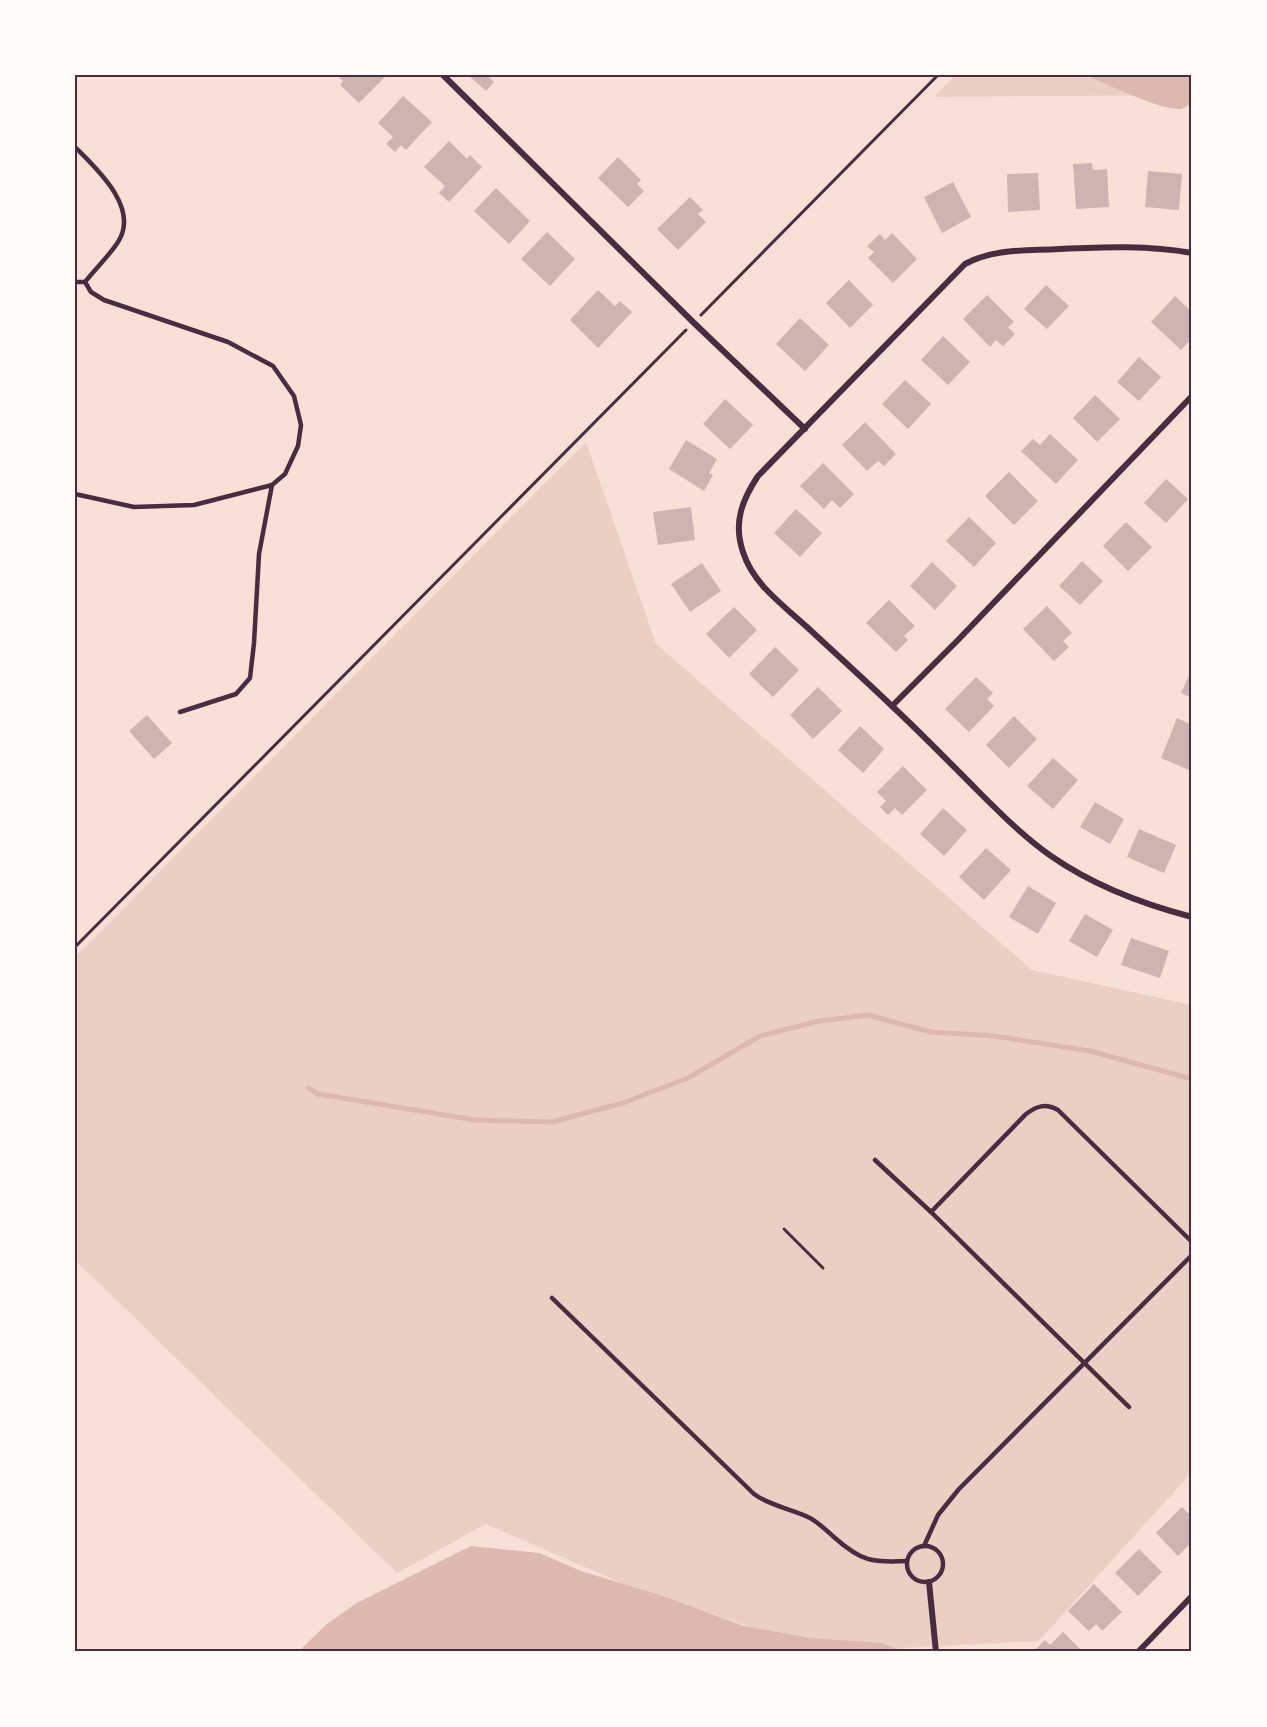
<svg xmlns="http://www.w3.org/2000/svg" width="1267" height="1727" viewBox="0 0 1267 1727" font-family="Roboto,sans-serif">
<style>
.green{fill:#ebcfc5}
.water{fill:#dcb8b0}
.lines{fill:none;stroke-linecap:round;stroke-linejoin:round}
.stream{stroke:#dcb8b0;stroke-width:5}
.building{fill:#ccb4b1}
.path{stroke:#4a2c40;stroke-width:3}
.service{stroke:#4a2c40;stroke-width:4.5}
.minor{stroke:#4a2c40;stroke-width:6}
.neatline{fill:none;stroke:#4a2c40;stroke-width:2}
</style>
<rect width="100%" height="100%" fill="#f7e1d7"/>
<g class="green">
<polygon points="955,75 1192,75 1192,95 934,97"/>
<polygon points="586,442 656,644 1032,970 1192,1005 1192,1472 1039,1641 826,1652 628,1586 486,1524 397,1573 75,1260 75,957"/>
</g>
<g class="water">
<path d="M1086,75h106v28c-4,2 -8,6 -12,6 -20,1 -74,-25 -94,-34z"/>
<polygon points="471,1546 539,1553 581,1571 663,1596 744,1626 810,1638 882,1643 905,1652 298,1652 326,1625 355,1604"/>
</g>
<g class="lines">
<polyline class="stream" points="308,1088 318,1094 475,1120 552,1122 623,1103 688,1078 760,1036 819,1021 868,1015 931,1032 994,1036 1090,1051 1192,1079"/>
</g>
<g class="building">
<polygon points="337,75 384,75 386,76 359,103 340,85 343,81"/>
<polygon points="468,75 487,75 494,82 486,91"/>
<polygon points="403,96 432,122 406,150 401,145 395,152 386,144 393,137 378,123"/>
<polygon points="449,141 467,159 470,155 482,167 449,202 439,193 445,186 424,167"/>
<polygon points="618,157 641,180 637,184 644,191 628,207 598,178"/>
<polygon points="1092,163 1093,170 1107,169 1109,207 1076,209 1073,164"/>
<polygon points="1148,171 1182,174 1179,210 1145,207"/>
<polygon points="1038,173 1040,210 1008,212 1007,174"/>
<polygon points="953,182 971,217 942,233 924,197"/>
<polygon points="496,188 530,221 509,244 474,211"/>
<polygon points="690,197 703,210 698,214 706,222 678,250 657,229"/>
<polygon points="547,232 575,259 550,286 521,259"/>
<polygon points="892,233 917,259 893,283 868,258 874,252 867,246 880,234 885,240"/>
<polygon points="849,280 873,305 850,328 826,303"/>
<polygon points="1046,285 1069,306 1047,329 1024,309"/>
<polygon points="598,290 615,306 620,301 632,312 598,348 570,320"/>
<polygon points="987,295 1014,322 1008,327 1015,334 1003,346 996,340 990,347 963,319"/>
<polygon points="1175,296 1192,312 1192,338 1181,350 1151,322"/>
<polygon points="800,318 829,345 805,371 776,344"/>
<polygon points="943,336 970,362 948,385 921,360"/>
<polygon points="1139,357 1161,377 1139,401 1117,382"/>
<polygon points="905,380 931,404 908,429 882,404"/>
<polygon points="1095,395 1120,419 1097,442 1073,418"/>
<polygon points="725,399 753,425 730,449 703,424"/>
<polygon points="865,422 896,454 884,466 878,461 867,471 842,445"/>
<polygon points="1050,434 1078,460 1056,484 1021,451 1033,439 1040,445"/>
<polygon points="686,440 717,459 709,473 713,475 704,491 669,469"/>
<polygon points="823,463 854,494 840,508 832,500 824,509 800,486"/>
<polygon points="1009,472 1038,501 1014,525 985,496"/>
<polygon points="1166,479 1188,499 1166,523 1144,503"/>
<polygon points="691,507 695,540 658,545 653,512"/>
<polygon points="796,509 822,533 800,557 774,533"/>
<polygon points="969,517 996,543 974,567 946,541"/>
<polygon points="1126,522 1152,547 1128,571 1103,546"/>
<polygon points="1082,561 1103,581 1080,605 1059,586"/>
<polygon points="932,562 957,586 935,610 910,586"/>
<polygon points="702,563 721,591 690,612 671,584"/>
<polygon points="889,600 915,626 904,636 908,640 896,652 866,623"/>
<polygon points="1047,606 1072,633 1063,641 1069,647 1054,661 1023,629"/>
<polygon points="734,607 757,630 729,658 706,634"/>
<polygon points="775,647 799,670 773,697 749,674"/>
<polygon points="1192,669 1192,698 1181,693"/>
<polygon points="976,677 993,693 987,699 994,706 969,732 945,709"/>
<polygon points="818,687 842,711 813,739 790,715"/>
<polygon points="147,715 172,743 154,759 129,731"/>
<polygon points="1014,716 1037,739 1009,768 986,745"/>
<polygon points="1177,718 1192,725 1192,763 1189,770 1161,758"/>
<polygon points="860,726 884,749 863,773 838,750"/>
<polygon points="1053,758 1078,780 1053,809 1027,786"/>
<polygon points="903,766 927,790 902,815 895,808 888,815 880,807 886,801 877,792"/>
<polygon points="1095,802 1124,819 1110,844 1080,827"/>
<polygon points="943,808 967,830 944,856 920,834"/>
<polygon points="1139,829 1176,845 1164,873 1127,857"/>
<polygon points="986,848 1011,870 984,900 959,877"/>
<polygon points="1028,886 1056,903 1038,934 1009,917"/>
<polygon points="1085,914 1113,930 1097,957 1069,941"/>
<polygon points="1131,938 1169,951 1160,978 1121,965"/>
<polygon points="1182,1507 1192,1517 1192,1542 1178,1556 1156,1533"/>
<polygon points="1139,1549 1162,1572 1138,1596 1115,1573"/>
<polygon points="1094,1584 1122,1612 1102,1631 1096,1624 1089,1631 1068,1611"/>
<polygon points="1063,1632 1083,1652 1038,1652 1035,1650 1045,1640 1050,1645"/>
</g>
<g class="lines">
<g class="path">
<polyline points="701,315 938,75"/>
<polyline points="75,947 686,330"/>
<polyline points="784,1229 823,1268"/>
</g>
<g class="service">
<path d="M75,147c22,22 65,61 43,95 -9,14 -23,27 -33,40"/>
<polyline points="75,282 85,282 91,292 104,300 228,342 273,366 294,396 301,425 298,446 285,474 272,485"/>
<polyline points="75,494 134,507 194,505 272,485 259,554 254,643 250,678 236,694 180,712"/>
<polyline points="875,1160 931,1212 1129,1407"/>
<path d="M931,1212l95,-98c11,-8 19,-11 32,-4l134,132"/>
<path d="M552,1298l202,196c16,12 38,15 56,24 9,5 17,13 25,20 26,23 37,25 72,23"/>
<circle cx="925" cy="1564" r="18"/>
<polyline points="924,1546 938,1515 959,1489 1192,1255"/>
</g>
<g class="minor">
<polyline points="443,75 693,322 805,429"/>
<path d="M1192,253c-44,-8 -88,-6 -133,-4 -31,2 -65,-1 -94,15l-207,212c-16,24 -25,47 -15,76 10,32 40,53 64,75 29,27 58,53 86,80 29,27 56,55 84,83 24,24 47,47 74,66 43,30 91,48 141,61"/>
<polyline points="892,706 958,640 1192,396"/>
<polyline points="929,1582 936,1652"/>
<polyline points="1138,1652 1192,1596"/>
</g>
</g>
<rect width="1267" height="1727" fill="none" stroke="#fffaf5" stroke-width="153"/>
<rect x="76" y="76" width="1114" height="1574" class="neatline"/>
</svg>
